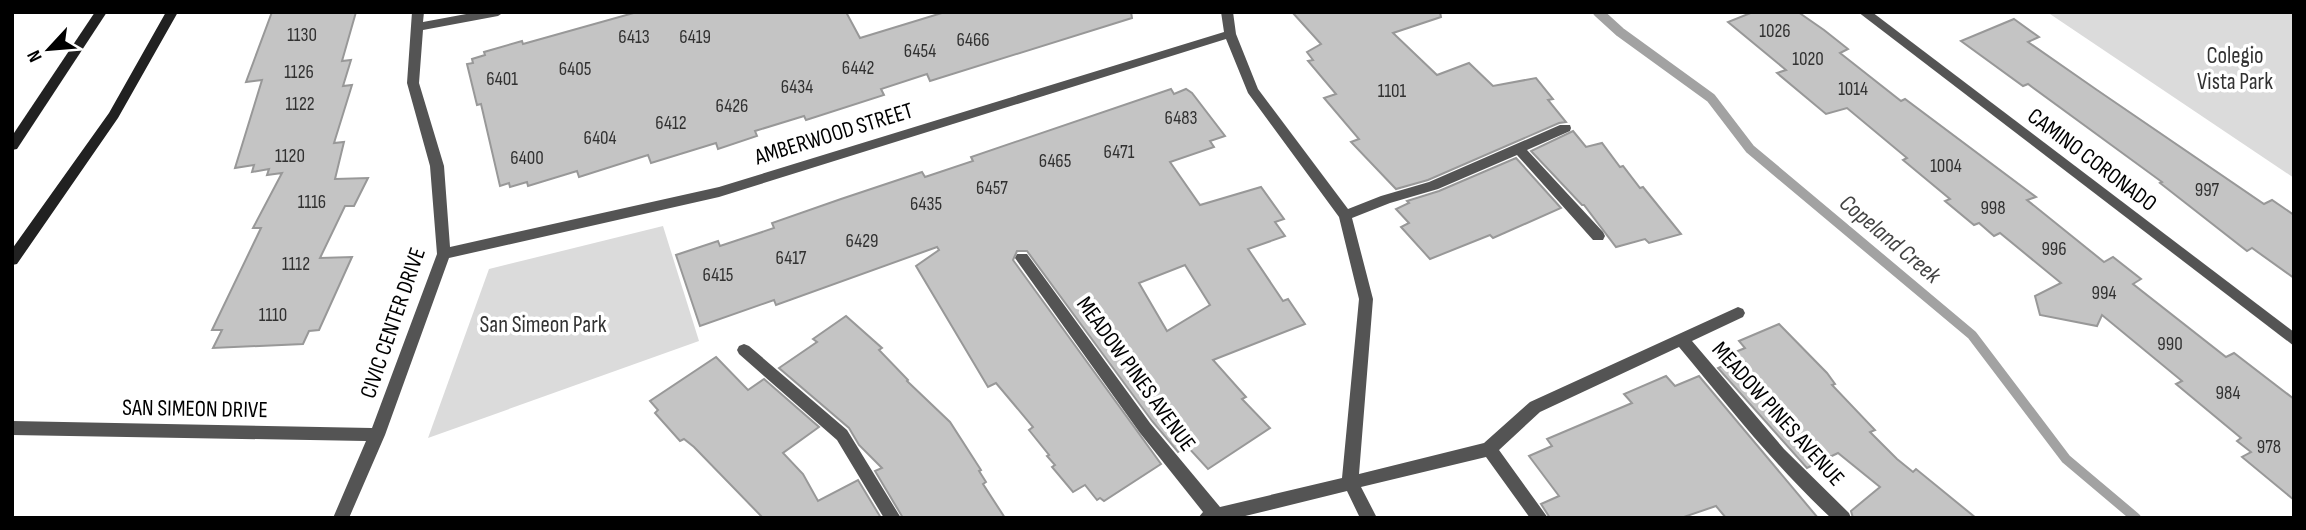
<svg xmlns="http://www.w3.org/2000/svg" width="2306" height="530" viewBox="0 0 2306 530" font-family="'Sofia Sans Condensed',sans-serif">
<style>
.green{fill:#dbdbdb}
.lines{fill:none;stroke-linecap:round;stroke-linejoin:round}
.stream{stroke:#a2a2a2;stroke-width:10}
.building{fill:#c4c4c4;stroke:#989898;stroke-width:2;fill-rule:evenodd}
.street{fill:#545454;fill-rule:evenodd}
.secondary{fill:#212121;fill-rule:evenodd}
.labels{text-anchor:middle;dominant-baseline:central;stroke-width:7;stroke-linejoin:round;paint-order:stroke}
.number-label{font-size:19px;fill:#313131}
.park-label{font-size:23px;fill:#323232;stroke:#fff}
.street-label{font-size:23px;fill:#000;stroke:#fff}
.water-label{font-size:24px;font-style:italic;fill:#434343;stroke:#fff}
</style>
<rect width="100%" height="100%" fill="#fff"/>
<g class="green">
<polygon points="2047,12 2294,12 2294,178"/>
<polygon points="663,226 699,341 428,438 489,269"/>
</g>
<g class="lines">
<polyline class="stream" points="1598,12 1620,32 1711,98 1750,149 1972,335 2066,459 2136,518"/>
</g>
<g class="building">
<polygon points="272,12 356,12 342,61 351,60 343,86 352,85 334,143 344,142 335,179 368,178 354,206 345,206 320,258 352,257 319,330 309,331 303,344 213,348 222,330 212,330 261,228 253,228 282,173 267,175 269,169 252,172 254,165 235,168 262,80 246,82"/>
<polygon points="637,12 846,12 860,38 945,12 1131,12 1132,18 930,81 927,74 881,89 884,95 806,120 804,116 755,131 757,136 718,149 716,143 651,163 648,155 579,177 577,171 528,186 527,182 510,187 509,183 500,186 481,104 477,105 467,64 473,63 472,59 485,55 484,52 522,41 523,44"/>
<polygon points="1292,12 1440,12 1441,17 1393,33 1437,75 1469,63 1493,86 1536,78 1553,99 1548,100 1566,122 1559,123 1428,180 1396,189 1351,142 1359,139 1324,98 1336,94 1308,61 1313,60 1307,52 1321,44"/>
<polygon points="1753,12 1798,12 1824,30 1848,49 1840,53 1901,101 1905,99 2036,197 2027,200 2104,262 2113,257 2141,279 2133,284 2226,357 2234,353 2294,399 2294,500 2242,457 2251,452 2237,441 2241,438 2176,384 2182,381 2102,315 2097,326 2040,315 2035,296 2061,283 2000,233 1994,236 1979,223 1974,225 1945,201 1950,199 1903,160 1907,158 1847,108 1826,114 1777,73 1786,70 1728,22"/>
<polygon points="2014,19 2039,37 2028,42 2097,90 2264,204 2272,200 2294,215 2294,278 2252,248 2247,251 2160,183 2162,182 2028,84 2023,86 1961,41"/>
<path d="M1171,89l3,5 12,-5 6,4 33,43 -15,5 4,6 -44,15 30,43 61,-18 23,32 -9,3 10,14 -37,13 35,52 5,-2 17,25 -92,36 33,37 -4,2 28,29 -62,41 -21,-23 -9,6 -26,-31 -125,-170h-10l-4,9 148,204 -57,37 -4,-3 -3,2 -12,-15 -12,7 -21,-25 3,-2 -8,-9 2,-1 -20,-25 4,-3 -37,-44 -8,4 -72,-121 23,-16 -2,-3 -161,58 -2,-5 -74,26 -24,-71 42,-14 2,5 54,-18 -2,-5 69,-24 81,-27 3,5 48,-16 -2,-4zM1185,265l25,40 -43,26 -28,-48z"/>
<polygon points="1573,131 1586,147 1602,143 1620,167 1623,166 1640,188 1643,187 1681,234 1649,243 1645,239 1616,247 1584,205 1582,205 1531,151"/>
<polygon points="1516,158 1561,208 1493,238 1490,235 1430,259 1401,227 1409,223 1396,209 1409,203 1407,201 1439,191"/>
<polygon points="846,316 882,348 879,350 908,380 907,381 950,422 981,470 979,471 986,482 983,484 1005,518 903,518 875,471 882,468 859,445 849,428 779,368 817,342 813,339"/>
<polygon points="1779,324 1827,373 1835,384 1832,385 1875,430 1870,432 1897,459 1913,472 1916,469 1976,518 1853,518 1851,511 1880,487 1838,453 1807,468 1718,368 1731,362 1726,356 1745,348 1739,341"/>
<polygon points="716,357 748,390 764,379 819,427 783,453 803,474 818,501 858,480 881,518 763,518 694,447 684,439 680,441 655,413 658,410 650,401"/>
<polygon points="1666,376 1675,386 1699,376 1818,518 1726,518 1716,506 1681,518 1550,518 1541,504 1559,496 1529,456 1552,446 1547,439 1632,403 1624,394"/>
</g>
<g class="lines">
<g class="street">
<path d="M412,12h12l-1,10 54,-10h27l-6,4 -75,14 -4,53 25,83 6,81 269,-60 505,-155 -3,-20h12l3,22 22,55 90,120 33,-13 48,-14 131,-57h10l1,3 -1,3 -43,19 76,82 2,4 -2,4h-10l-76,-85 -79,34 -48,14 -38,15 21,81 -14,175 125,-31 46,-41 208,-95 5,2 2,4 -2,4 -51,24 92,108 65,64 2,5h-20c-56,-52 -103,-112 -152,-171l-139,65 -41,38 49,68h-18l-44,-61 -125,30 16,31h-17l-13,-27 -110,27h-39l5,-6 -63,-79 -125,-175 2,-4h10l123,169 70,84 122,-29 17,-179 -20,-82 -91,-124 -22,-54 -507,158 -270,61 -64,177 -36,83h-16l33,-77 -354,-6v-14l360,7 65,-174 -7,-88 -23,-83z"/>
<polygon points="1858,12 1872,12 2294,332 2294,346"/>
<polygon points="744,344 749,346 847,430 901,518 884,518 837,440 739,354 737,350 739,346"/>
</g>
<g class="secondary">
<polygon points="95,12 107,12 17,149 12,150 12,136"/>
<polygon points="166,12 178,12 118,118 17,264 12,265 12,249 109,113"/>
</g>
</g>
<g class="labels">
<g class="number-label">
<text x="1775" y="31">1026</text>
<text x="302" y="35">1130</text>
<text x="634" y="37">6413</text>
<text x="695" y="37">6419</text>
<text x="973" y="40">6466</text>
<text x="920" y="51">6454</text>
<text x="1808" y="59">1020</text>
<text x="858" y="68">6442</text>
<text x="575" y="69">6405</text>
<text x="299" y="72">1126</text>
<text x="502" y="79">6401</text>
<text x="797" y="87">6434</text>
<text x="1853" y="89">1014</text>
<text x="1392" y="91">1101</text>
<text x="300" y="104">1122</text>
<text x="732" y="106">6426</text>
<text x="1181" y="118">6483</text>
<text x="671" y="123">6412</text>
<text x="600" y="138">6404</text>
<text x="1119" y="152">6471</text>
<text x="290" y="156">1120</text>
<text x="527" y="158">6400</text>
<text x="1055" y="161">6465</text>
<text x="1946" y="166">1004</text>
<text x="992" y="188">6457</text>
<text x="2207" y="190">997</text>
<text x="312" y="202">1116</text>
<text x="926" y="204">6435</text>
<text x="1993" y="208">998</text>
<text x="862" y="241">6429</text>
<text x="2054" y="249">996</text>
<text x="791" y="258">6417</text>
<text x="296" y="264">1112</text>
<text x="718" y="275">6415</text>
<text x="2104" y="293">994</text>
<text x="273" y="315">1110</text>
<text x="2170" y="344">990</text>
<text x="2228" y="393">984</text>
<text x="2269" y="447">978</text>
</g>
<g class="park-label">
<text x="2235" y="56">Colegio<tspan x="2235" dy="26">Vista Park</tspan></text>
<text x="543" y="325">San Simeon Park</text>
</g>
<g class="street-label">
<text transform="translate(834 134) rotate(-17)">AMBERWOOD STREET</text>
<text transform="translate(2092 160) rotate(37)">CAMINO CORONADO</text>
<text transform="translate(393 323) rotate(-71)">CIVIC CENTER DRIVE</text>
<text transform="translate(1136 374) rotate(54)">MEADOW PINES AVENUE</text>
<text transform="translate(195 409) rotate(1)">SAN SIMEON DRIVE</text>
<text transform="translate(1778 414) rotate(48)">MEADOW PINES AVENUE</text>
</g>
<g class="water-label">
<text transform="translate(1890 239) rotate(40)">Copeland Creek</text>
</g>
</g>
<rect width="2306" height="530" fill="none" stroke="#000000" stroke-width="28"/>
<g transform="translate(49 49) rotate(244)" stroke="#ffffff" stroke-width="5" paint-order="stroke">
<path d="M0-5L12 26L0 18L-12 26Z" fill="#000000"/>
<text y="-10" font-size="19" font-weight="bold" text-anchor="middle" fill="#000000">N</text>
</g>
</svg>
